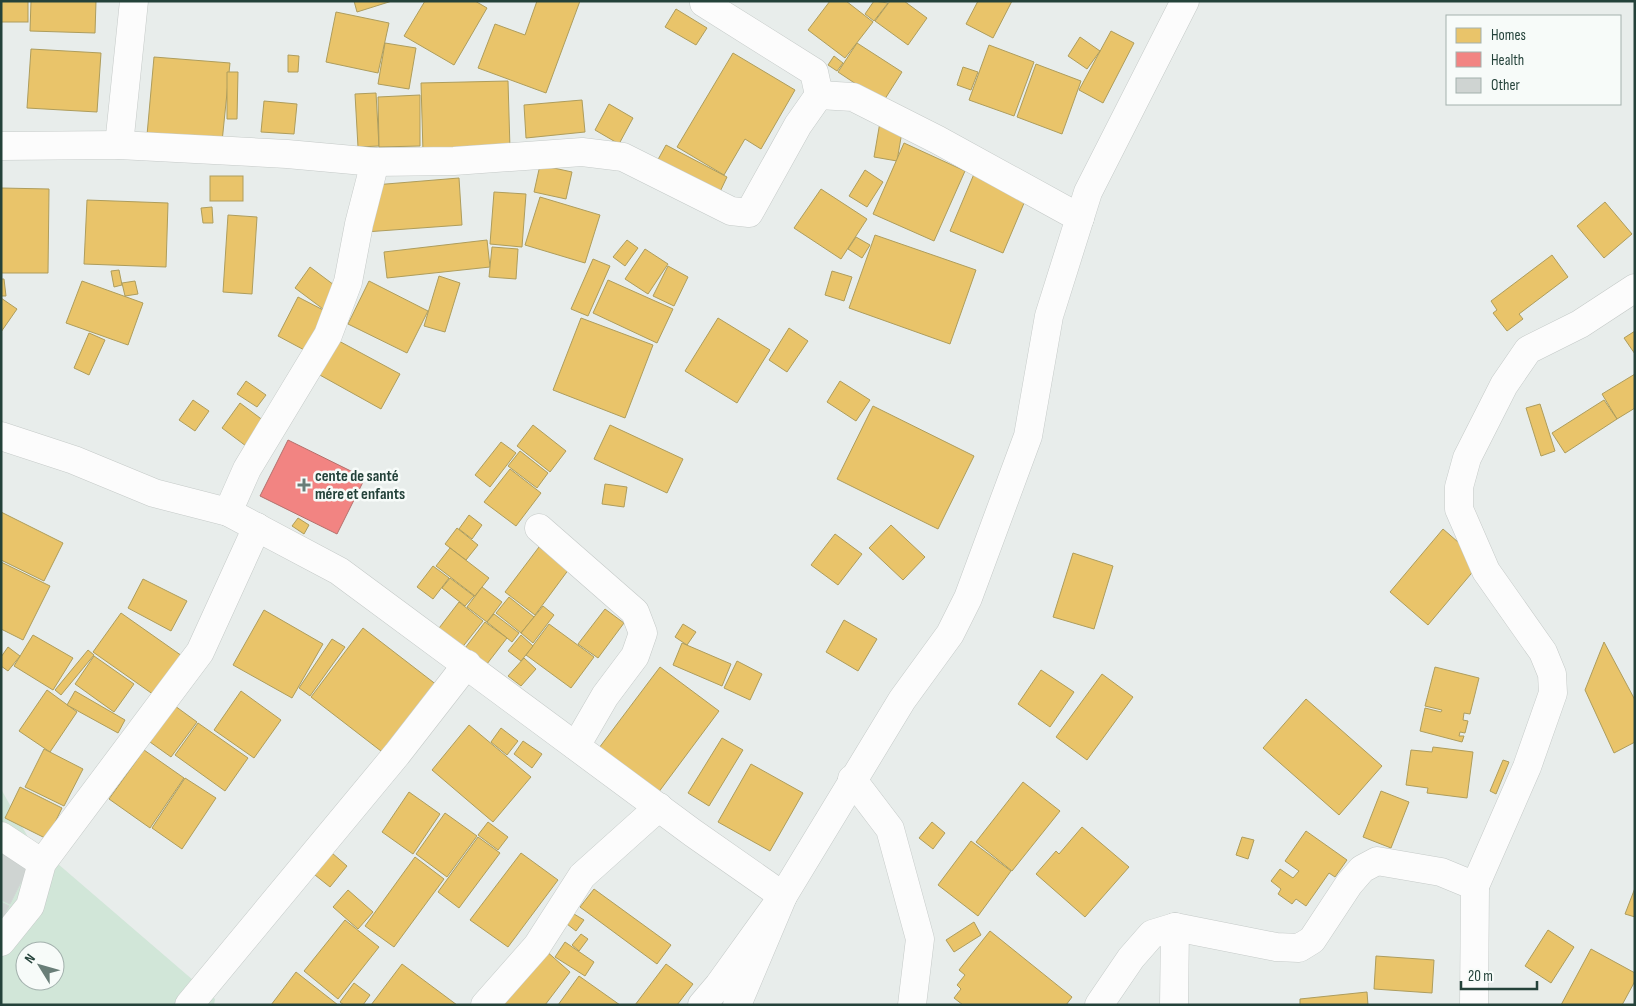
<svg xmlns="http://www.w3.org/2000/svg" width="1636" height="1006" viewBox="0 0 1636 1006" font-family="'Sofia Sans Condensed',sans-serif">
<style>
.green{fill:#d1e6d8;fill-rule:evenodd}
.homes{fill:#e9c46a;stroke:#ae9d5c}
.health{fill:#f28482;stroke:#b4706c}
.building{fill:#cfd4d2;stroke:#d1d6d4}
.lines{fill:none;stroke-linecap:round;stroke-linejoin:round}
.street-casing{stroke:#c5cac8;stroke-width:29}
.street{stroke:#fcfcfc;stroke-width:28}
.poi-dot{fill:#697e78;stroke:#f7fbf9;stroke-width:2}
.labels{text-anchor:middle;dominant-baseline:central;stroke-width:5;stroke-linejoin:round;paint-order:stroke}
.poi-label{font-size:16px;font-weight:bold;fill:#24423a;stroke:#f7fbf9;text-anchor:start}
</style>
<rect width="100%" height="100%" fill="#e8edeb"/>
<path class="green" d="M1,789l28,50 186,160 -1,6h-213zM25,951h30v30h-30z"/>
<g class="homes">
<rect x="1" y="1" width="27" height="21"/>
<polygon points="31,1 96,1 95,33 30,31"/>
<polygon points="354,1 392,1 357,12"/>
<polygon points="425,1 475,1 487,8 454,65 404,36"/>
<polygon points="537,1 580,1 546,93 478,68 495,24 525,35"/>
<polygon points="830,1 846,1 873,22 845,58 808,30"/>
<polygon points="874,1 888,3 874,21 865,14"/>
<polygon points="890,1 904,1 927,18 908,45 875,21"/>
<polygon points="978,1 1012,1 993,38 966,24"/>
<polygon points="676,9 707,28 696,45 665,27"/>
<polygon points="336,12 389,23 378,73 326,62"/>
<polygon points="1111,31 1134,43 1103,103 1079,90"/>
<polygon points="1080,37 1100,51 1087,69 1068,56"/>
<polygon points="385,43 416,48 409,89 378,84"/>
<polygon points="857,43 902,72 883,102 838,72"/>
<polygon points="989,45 1034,62 1014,116 969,100"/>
<polygon points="31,49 101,53 97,112 27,108"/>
<polygon points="733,53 795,90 761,149 745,139 724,175 677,147"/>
<polygon points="288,55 299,56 298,72 288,72"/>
<polygon points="834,56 843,63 837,71 828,65"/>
<polygon points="154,57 230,63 222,142 147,135"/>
<polygon points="1036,64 1081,81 1062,134 1017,117"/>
<polygon points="963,67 978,72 971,90 957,85"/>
<polygon points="227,72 238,72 237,119 227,119"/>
<polygon points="508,81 510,149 423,152 421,83"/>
<polygon points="376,93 379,146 358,147 355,94"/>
<polygon points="420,95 420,146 379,147 378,97"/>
<polygon points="582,100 585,132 526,138 524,105"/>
<polygon points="264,101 297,104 294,134 261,132"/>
<polygon points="609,104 633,118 619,144 595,130"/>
<polygon points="880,122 903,126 897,161 874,157"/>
<polygon points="904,143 965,171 934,241 873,214"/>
<polygon points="666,145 727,177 717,198 655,165"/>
<polygon points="540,165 572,172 566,199 534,192"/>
<polygon points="865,170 883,182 867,207 849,196"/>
<polygon points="974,174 1027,196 1003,253 950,231"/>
<rect x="210" y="176" width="33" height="25"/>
<polygon points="459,178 462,225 365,232 362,186"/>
<polygon points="1,188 49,189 48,273 1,273"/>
<polygon points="821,189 867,219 841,259 794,228"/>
<polygon points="494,192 526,194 522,247 490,244"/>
<polygon points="540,197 600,215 585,263 525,245"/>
<polygon points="87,200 168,203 166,267 84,264"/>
<polygon points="1605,202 1632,234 1604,258 1577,226"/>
<polygon points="212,207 213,223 203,223 201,208"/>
<polygon points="228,215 257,217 252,294 223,292"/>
<polygon points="875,235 976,270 950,344 849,308"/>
<polygon points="856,237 870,245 862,258 848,249"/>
<polygon points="487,240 490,267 387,278 384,252"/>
<polygon points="627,240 638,248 625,266 613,257"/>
<polygon points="492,247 518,249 516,279 489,277"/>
<polygon points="645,249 668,264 648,294 625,279"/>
<polygon points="1552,255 1568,277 1519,314 1523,319 1507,331 1493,313 1497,310 1491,301"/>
<polygon points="593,259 610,266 588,316 571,309"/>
<polygon points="668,266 688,277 674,306 653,296"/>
<polygon points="310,267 342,291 327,312 295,288"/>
<polygon points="119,270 122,285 114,287 111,271"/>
<polygon points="832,271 852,277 844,301 825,295"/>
<polygon points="439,276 460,283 445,332 424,326"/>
<polygon points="1,279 4,279 6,296 1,296"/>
<polygon points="608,280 673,309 657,343 593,313"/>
<polygon points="82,281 143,303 128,345 66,323"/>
<polygon points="135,281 138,294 125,296 122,283"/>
<polygon points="369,281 428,311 407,353 348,324"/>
<polygon points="298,297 329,313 308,352 278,336"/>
<polygon points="1,298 17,309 1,332"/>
<polygon points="581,318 653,345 625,418 553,390"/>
<polygon points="718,318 770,350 737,403 685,371"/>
<polygon points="789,328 808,341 787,372 769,360"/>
<polygon points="1635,331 1635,354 1624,338"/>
<polygon points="89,333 105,340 89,375 74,368"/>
<polygon points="337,340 400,374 381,409 318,374"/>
<polygon points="1635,374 1635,408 1617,419 1602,394"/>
<polygon points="246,381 266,395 257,407 237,394"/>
<polygon points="840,381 870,400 856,421 827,402"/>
<polygon points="193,400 209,411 195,431 179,420"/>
<polygon points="1604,400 1617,419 1565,453 1552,433"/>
<polygon points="240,403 264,421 246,446 222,428"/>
<polygon points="1540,404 1555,451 1541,456 1526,408"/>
<polygon points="873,406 974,456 938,529 837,479"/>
<polygon points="533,425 566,451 550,472 517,446"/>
<polygon points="610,425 683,459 667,493 594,459"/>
<polygon points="501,442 516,453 490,487 475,475"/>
<polygon points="520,451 548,473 537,488 508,466"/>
<polygon points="510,469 541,493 516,526 484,502"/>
<polygon points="605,484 627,487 624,507 602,504"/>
<polygon points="1,512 63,543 44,581 1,560"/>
<polygon points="469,515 482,525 472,539 459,529"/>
<polygon points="298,518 309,525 304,534 292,526"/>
<polygon points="891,525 925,557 903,580 869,548"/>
<polygon points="457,528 478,545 466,560 445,544"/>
<polygon points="1443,529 1481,562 1428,625 1390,592"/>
<polygon points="835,534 862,554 838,585 811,565"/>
<polygon points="539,547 569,569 535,615 505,592"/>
<polygon points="450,548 489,578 475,596 436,566"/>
<polygon points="1073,553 1113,566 1094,629 1053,617"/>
<polygon points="1,562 50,586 23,640 1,629"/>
<polygon points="433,566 449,578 433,599 417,587"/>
<polygon points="450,578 474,596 465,606 442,588"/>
<polygon points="143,579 187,601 171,631 128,608"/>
<polygon points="482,587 502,602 487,622 467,607"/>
<polygon points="509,597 534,617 521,633 496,613"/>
<polygon points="459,602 483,621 457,654 433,636"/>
<polygon points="543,606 554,615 533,643 521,633"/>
<polygon points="605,609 624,623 598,658 578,644"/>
<polygon points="264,610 323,644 292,698 233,665"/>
<polygon points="121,613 192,663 164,702 93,652"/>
<polygon points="494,614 519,633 512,642 487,622"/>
<polygon points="844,620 877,639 858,671 826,652"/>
<polygon points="485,622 507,638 480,673 459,656"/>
<polygon points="549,624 594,657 571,688 526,655"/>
<polygon points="683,624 696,632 687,645 675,637"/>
<polygon points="363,628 442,689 390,758 311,697"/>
<polygon points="33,635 73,658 53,690 14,666"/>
<polygon points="521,635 533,646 521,661 508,651"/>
<polygon points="332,639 345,647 310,696 299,688"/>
<polygon points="1604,642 1635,700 1635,742 1614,753 1585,690"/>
<polygon points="682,643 731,664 722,686 673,665"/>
<polygon points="8,647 20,656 8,671 1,666 1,657"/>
<polygon points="88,650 94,655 61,695 55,690"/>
<polygon points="94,656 134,684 114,712 75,684"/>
<polygon points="524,658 536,669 521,686 508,676"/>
<polygon points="737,661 762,674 750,700 724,688"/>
<polygon points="660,667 719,711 658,793 599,748"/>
<polygon points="1435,667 1479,678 1470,714 1464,713 1463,720 1468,721 1465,733 1460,732 1459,736 1464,736 1462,742 1420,731 1425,708 1441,712 1442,710 1425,706"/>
<polygon points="1041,670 1074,692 1050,727 1018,704"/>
<polygon points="1102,674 1133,697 1087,760 1056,737"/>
<polygon points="47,690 77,712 50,752 19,731"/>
<polygon points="75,691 125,720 118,733 67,705"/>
<polygon points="241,691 281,720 254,758 214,730"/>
<polygon points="1306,699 1382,766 1339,815 1263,748"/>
<polygon points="175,706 197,722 171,757 150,742"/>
<polygon points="198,723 248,758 225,791 175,755"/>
<polygon points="469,725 531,777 493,822 432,770"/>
<polygon points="501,728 518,741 507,755 491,742"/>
<polygon points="722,738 743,750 709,806 688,793"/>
<polygon points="523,741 542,754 532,768 514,754"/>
<polygon points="1433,747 1473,752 1467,798 1427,793 1428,788 1406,785 1411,750 1432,752"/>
<polygon points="44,749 83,769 64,806 25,787"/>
<polygon points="144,750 184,778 150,828 109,799"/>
<polygon points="1503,760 1509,762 1496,794 1490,791"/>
<polygon points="751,764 803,793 770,851 718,822"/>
<polygon points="185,778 216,798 182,849 152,828"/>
<polygon points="1023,782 1060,811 1012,871 976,842"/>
<polygon points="20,787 62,808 47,839 5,818"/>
<polygon points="1381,791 1409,802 1391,848 1363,837"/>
<polygon points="409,792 440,814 413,854 382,832"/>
<polygon points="445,813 477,836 447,877 416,854"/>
<polygon points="488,822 508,837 498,850 478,835"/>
<polygon points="932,822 945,833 933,849 919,838"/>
<polygon points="1082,827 1129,867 1085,917 1036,874 1056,851 1059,854"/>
<polygon points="1306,831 1347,860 1335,877 1329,873 1306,906 1296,899 1292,904 1278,894 1281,889 1271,881 1280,869 1293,878 1299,871 1285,861"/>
<polygon points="478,837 500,853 459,908 438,892"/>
<polygon points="1242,837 1254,840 1248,859 1236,855"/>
<polygon points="971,841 1011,871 978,916 938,885"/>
<polygon points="332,853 347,866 330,887 315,875"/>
<polygon points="521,853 558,880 508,947 470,920"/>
<polygon points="415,857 444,879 394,947 365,926"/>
<polygon points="1635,888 1635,917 1625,914"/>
<polygon points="594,889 671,945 657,964 580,907"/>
<polygon points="348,890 373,912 358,929 333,907"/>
<polygon points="574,914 584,920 576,931 567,924"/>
<polygon points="345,920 379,947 338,999 304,971"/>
<polygon points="974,922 981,935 954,952 946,940"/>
<polygon points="1548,930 1574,947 1551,983 1525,966"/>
<polygon points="990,931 1072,997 1066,1005 963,1005 954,998 961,989 957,985 965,975 959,970"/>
<polygon points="581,934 588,939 579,951 572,945"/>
<polygon points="565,942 594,962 585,976 555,957"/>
<polygon points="1591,949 1635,973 1635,981 1622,1005 1561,1005"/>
<polygon points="545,950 570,972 545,1005 503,1005"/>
<polygon points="1376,956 1434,960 1432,993 1374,989"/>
<polygon points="402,964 457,1005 371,1005"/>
<polygon points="666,964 693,984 677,1005 635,1005"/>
<polygon points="296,972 338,1005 271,1005"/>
<polygon points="579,976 620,1005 558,1005"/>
<polygon points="354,983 370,995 363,1005 344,1005 340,1002"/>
<polygon points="1367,992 1368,1005 1300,1005 1300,999"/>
</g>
<polygon class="health" points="288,440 365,478 337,534 260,496"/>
<g class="building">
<polygon points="1,849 30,864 10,904 1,900"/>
<polygon points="1,902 9,906 1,921"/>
</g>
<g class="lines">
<defs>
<g id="street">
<polyline points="819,95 853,97 938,140 1080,218"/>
<polyline points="119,145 134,1"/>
<polyline points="1,146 119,145 287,154 375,162 454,161 582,152 623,157 731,211 749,213 798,125 819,95 814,72 704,3"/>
<polyline points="1,436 74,460 154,493 228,512 339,571 693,833 783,896 737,1005"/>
<polyline points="228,512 247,469 328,335 348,282 359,224 375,162"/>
<polyline points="539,528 635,612 643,633 635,656 605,696 576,746"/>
<polyline points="852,779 890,829 920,939 912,1005"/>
<polyline points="1,836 42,863"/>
<polyline points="1,942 30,906 42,863 200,652 257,527"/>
<polyline points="189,1005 397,754 467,664"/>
<polyline points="485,1005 537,946 582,876 659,807"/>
<polyline points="702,1005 719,985 783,896 902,700 950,634 968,598 1028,436 1049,316 1088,192 1185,1"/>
<polyline points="1099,1005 1131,958 1152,934 1175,927 1276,947 1299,948 1312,940 1349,884 1362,869 1377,861 1441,872 1475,886 1527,767 1553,693 1552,674 1543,652 1486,571 1459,509 1459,487 1467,458 1504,385 1528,350 1580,324 1635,288"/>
<polyline points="1174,1005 1175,927"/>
<polyline points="1474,1005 1475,886"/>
</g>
</defs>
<use href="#street" class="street-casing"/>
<use href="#street" class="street"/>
</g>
<path class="poi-dot" d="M301.5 477.5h5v5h5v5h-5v5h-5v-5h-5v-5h5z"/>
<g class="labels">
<g class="poi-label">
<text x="315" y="476">cente de santé<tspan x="315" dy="18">mére et enfants</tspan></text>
</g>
</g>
<rect width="1636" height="1006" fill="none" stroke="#24423a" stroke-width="5"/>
<rect x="1446" y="15" width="175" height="90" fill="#f7fbf9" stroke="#a3b1ad"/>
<rect x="1456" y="28" width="25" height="15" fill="#e9c46a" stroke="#a3b1ad"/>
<text x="1491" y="40" font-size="15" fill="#24423a">Homes</text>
<rect x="1456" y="52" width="25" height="15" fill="#f28482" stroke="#a3b1ad"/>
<text x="1491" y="65" font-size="15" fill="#24423a">Health</text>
<rect x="1456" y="78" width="25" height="15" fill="#cfd4d2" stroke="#a3b1ad"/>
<text x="1491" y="90" font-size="15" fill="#24423a">Other</text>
<g transform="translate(40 966) rotate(307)"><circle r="24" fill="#f7fbf9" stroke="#a3b1ad"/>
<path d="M0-4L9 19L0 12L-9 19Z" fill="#697e78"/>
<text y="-8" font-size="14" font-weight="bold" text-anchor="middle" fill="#24423a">N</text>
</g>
<path d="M1461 981v8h76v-8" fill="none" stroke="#24423a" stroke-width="2.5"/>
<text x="1468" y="981" font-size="15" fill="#24423a" stroke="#f7fbf9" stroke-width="4" paint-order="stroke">20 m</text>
</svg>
